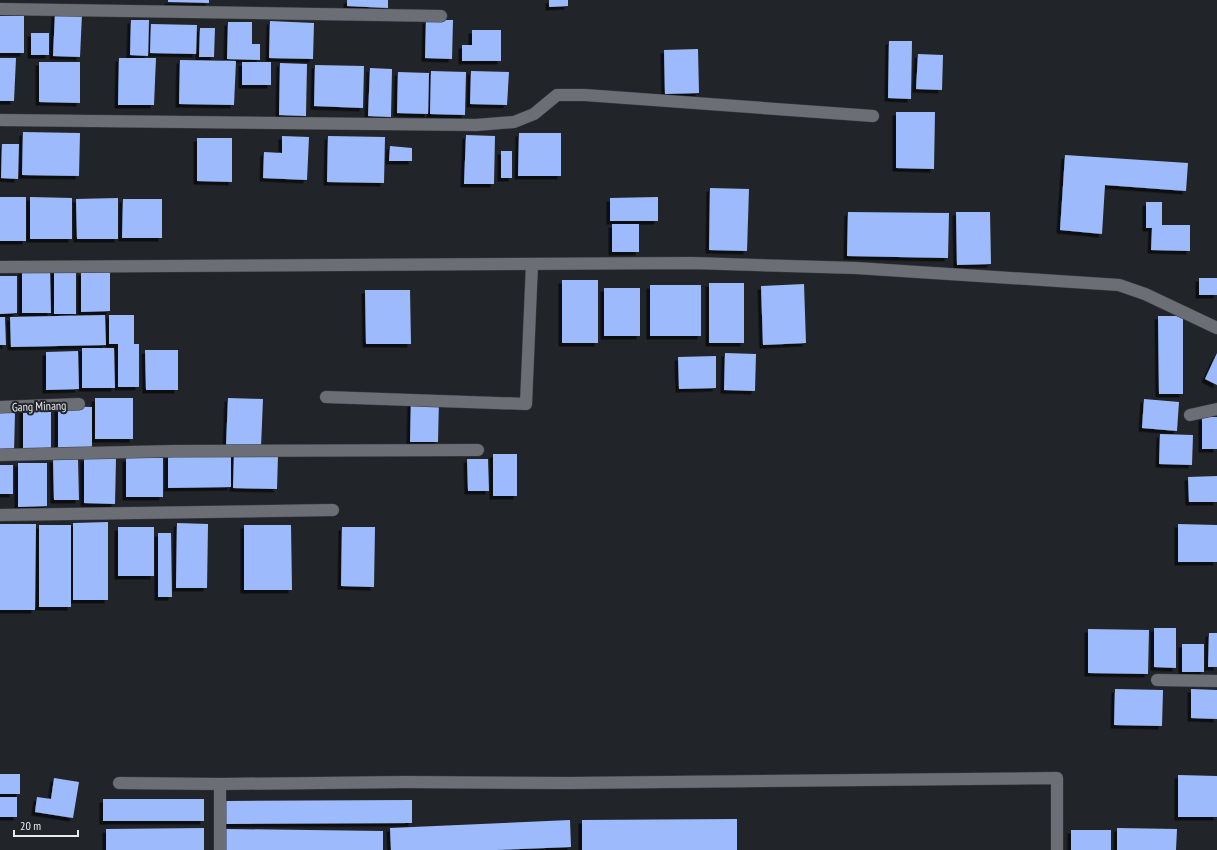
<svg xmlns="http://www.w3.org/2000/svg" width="1217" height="850" viewBox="0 0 1217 850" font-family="'PT Sans Narrow',sans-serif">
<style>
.building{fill:#9dbbfc;filter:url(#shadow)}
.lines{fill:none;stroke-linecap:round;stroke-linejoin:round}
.minor-casing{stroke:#3b3e42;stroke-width:13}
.minor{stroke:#6b6e75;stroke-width:12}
.labels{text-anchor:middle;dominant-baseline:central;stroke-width:4;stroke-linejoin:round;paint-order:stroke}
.street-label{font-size:12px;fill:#e8eaee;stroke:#212429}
</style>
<defs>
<filter id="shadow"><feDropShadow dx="-3.5" dy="3.5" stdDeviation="0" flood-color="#0009"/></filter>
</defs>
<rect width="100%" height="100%" fill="#212429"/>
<g class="building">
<polygon points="168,0 209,0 209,3 168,2"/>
<polygon points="347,0 388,0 388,8 347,6"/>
<polygon points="549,0 568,0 568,6 549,7"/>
<polygon points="55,13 82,14 80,57 53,56"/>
<rect x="0" y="16" width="24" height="37"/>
<polygon points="131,20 149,20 148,56 130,55"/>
<polygon points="426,20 453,20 452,59 425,58"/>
<polygon points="270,21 314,23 313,59 269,58"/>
<polygon points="228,22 252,22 252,44 260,44 260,60 227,59"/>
<polygon points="151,24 197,25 196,54 150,53"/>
<polygon points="200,28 215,28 214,57 199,57"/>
<polygon points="472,30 501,30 501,61 462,61 462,45 472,45"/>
<rect x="31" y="33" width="18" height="22"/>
<polygon points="889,41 912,41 911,99 888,98"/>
<polygon points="698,49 699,93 665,94 664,50"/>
<polygon points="918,54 943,55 942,90 916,89"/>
<polygon points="0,58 16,58 14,101 0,101"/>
<polygon points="119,58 156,58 154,105 118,105"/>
<polygon points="180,60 236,61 234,105 179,104"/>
<polygon points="39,62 80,62 80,103 39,102"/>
<rect x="242" y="62" width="29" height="23"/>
<polygon points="280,63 307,64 306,116 279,115"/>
<polygon points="315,65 364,66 363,108 314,106"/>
<polygon points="370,68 392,69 391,117 368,116"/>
<polygon points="431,71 466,72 465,115 430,114"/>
<polygon points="471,71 509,72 507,105 470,104"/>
<polygon points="398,72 429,73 428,114 397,113"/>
<polygon points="896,112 935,112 934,169 896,168"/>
<polygon points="23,132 80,133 79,176 22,175"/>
<polygon points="519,133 561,133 561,176 518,176"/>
<polygon points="466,135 495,136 494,184 464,184"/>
<polygon points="282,136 309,137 307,180 263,178 264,152 282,153"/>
<polygon points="328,136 385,137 384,183 327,182"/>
<polygon points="197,138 232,138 232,182 197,181"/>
<polygon points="2,144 19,144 18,179 1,178"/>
<polygon points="390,146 412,148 412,161 389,161"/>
<rect x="501" y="151" width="11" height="27"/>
<polygon points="1065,155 1188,163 1186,191 1105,185 1102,234 1060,230"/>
<polygon points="710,188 749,189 747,251 709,250"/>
<rect x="0" y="197" width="26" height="44"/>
<polygon points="30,197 72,198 72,239 30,239"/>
<polygon points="658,197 658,221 610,221 610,198"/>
<polygon points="118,198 118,239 77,239 76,199"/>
<polygon points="123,199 162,199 162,238 122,238"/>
<polygon points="1146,202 1162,202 1162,225 1190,225 1190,251 1151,250 1152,228 1146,228"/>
<polygon points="848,212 949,213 948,258 847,256"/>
<polygon points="956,212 990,212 991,264 957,265"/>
<rect x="612" y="224" width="27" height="28"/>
<polygon points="22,270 50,270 51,313 22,313"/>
<rect x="54" y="270" width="22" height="44"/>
<polygon points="110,271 110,311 81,312 81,272"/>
<polygon points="0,276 17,276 17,313 0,314"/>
<rect x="1199" y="278" width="18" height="17"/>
<rect x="562" y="280" width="36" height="63"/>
<rect x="709" y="283" width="35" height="60"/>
<polygon points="804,284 806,343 763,345 761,286"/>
<rect x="650" y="285" width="51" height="51"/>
<rect x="604" y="288" width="36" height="48"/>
<polygon points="365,290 410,290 411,344 366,344"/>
<polygon points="105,315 106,345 11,347 10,317"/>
<polygon points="109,315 134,315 134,344 139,344 139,387 118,387 118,344 109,344"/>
<polygon points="1158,316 1183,316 1183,394 1159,394"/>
<polygon points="0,317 5,317 6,345 0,345"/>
<polygon points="82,348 114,348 115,388 82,388"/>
<polygon points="145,350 178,350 178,390 146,390"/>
<polygon points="78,351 79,389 46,390 46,352"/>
<polygon points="725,353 756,354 755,391 724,390"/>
<polygon points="1217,353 1217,385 1205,379"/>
<polygon points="716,356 716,388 679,389 678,357"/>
<rect x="95" y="398" width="38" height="41"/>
<polygon points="228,398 263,399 261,447 226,446"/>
<polygon points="1144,399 1179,402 1177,431 1142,428"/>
<polygon points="411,400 439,400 438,442 410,442"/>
<polygon points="58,406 92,407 92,451 58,451"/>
<rect x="23" y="408" width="28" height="43"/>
<polygon points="0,412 15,413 14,452 0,452"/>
<rect x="1202" y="417" width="15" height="32"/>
<polygon points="1160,434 1193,435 1192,465 1159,464"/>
<polygon points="234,454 278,455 277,489 233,488"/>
<rect x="493" y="454" width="24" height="42"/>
<polygon points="168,455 231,455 231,487 168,488"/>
<polygon points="84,458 116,458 115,504 84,503"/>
<rect x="126" y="458" width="37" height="39"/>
<polygon points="53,459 78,459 79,500 54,500"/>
<polygon points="467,459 488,459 489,491 468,491"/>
<polygon points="18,463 47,463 47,506 18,507"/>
<rect x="0" y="465" width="13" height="29"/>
<polygon points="1217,476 1217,502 1189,502 1188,477"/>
<polygon points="108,522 108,600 73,600 73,523"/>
<polygon points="177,523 208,524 207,588 176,588"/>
<polygon points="0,524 36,524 35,610 0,610"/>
<polygon points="1178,524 1217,525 1217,562 1178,562"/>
<rect x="39" y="525" width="32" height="82"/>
<polygon points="244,525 291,525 292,590 244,590"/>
<rect x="118" y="527" width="36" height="49"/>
<polygon points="342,527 375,527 374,587 341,586"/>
<polygon points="158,533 171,533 172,597 158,597"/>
<polygon points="1154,628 1176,628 1176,668 1154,667"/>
<polygon points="1088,629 1149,630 1148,674 1088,673"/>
<polygon points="1209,633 1217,633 1217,667 1208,667"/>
<rect x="1182" y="644" width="22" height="28"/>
<polygon points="1115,689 1163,690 1162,726 1114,725"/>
<polygon points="1191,689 1217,690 1217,719 1191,718"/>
<rect x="0" y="774" width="20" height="20"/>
<polygon points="1178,775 1217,776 1217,817 1178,817"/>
<polygon points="54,778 79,782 73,818 35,812 37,797 51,799"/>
<rect x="0" y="797" width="17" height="20"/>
<rect x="103" y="799" width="101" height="22"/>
<polygon points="412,800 412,823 225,824 225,801"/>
<polygon points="737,819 737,850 582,850 582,820"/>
<polygon points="570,820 571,847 496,850 391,850 390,828"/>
<polygon points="204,828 204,850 106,850 106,829"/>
<polygon points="1117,828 1177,829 1176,850 1117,850"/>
<polygon points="225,829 383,831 383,850 225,850"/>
<rect x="1071" y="830" width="40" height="20"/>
</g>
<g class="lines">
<defs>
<g id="minor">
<polyline points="0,9 441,16"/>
<polyline points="0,120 476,125 514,122 534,114 557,95 585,95 873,116"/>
<polyline points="0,267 692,263 856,268 1119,285 1145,294 1217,328"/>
<polyline points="326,397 526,404 532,264"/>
<polyline points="0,407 79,404"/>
<polyline points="1190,415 1217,409"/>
<polyline points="0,455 174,451 478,450"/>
<polyline points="0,515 333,510"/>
<polyline points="1157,680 1217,681"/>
<polyline points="119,783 220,784 405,782 569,783 1057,778 1057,850"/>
<polyline points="220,784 220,850"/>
</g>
</defs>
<use href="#minor" class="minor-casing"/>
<use href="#minor" class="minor"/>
</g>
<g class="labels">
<g class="street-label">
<text transform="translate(39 406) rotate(-2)">Gang Minang</text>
</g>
</g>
<path d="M14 830v6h64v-6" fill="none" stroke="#e8eaee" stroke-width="2"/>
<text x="20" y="830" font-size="12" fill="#e8eaee" stroke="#212429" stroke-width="3" paint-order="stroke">20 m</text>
</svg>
